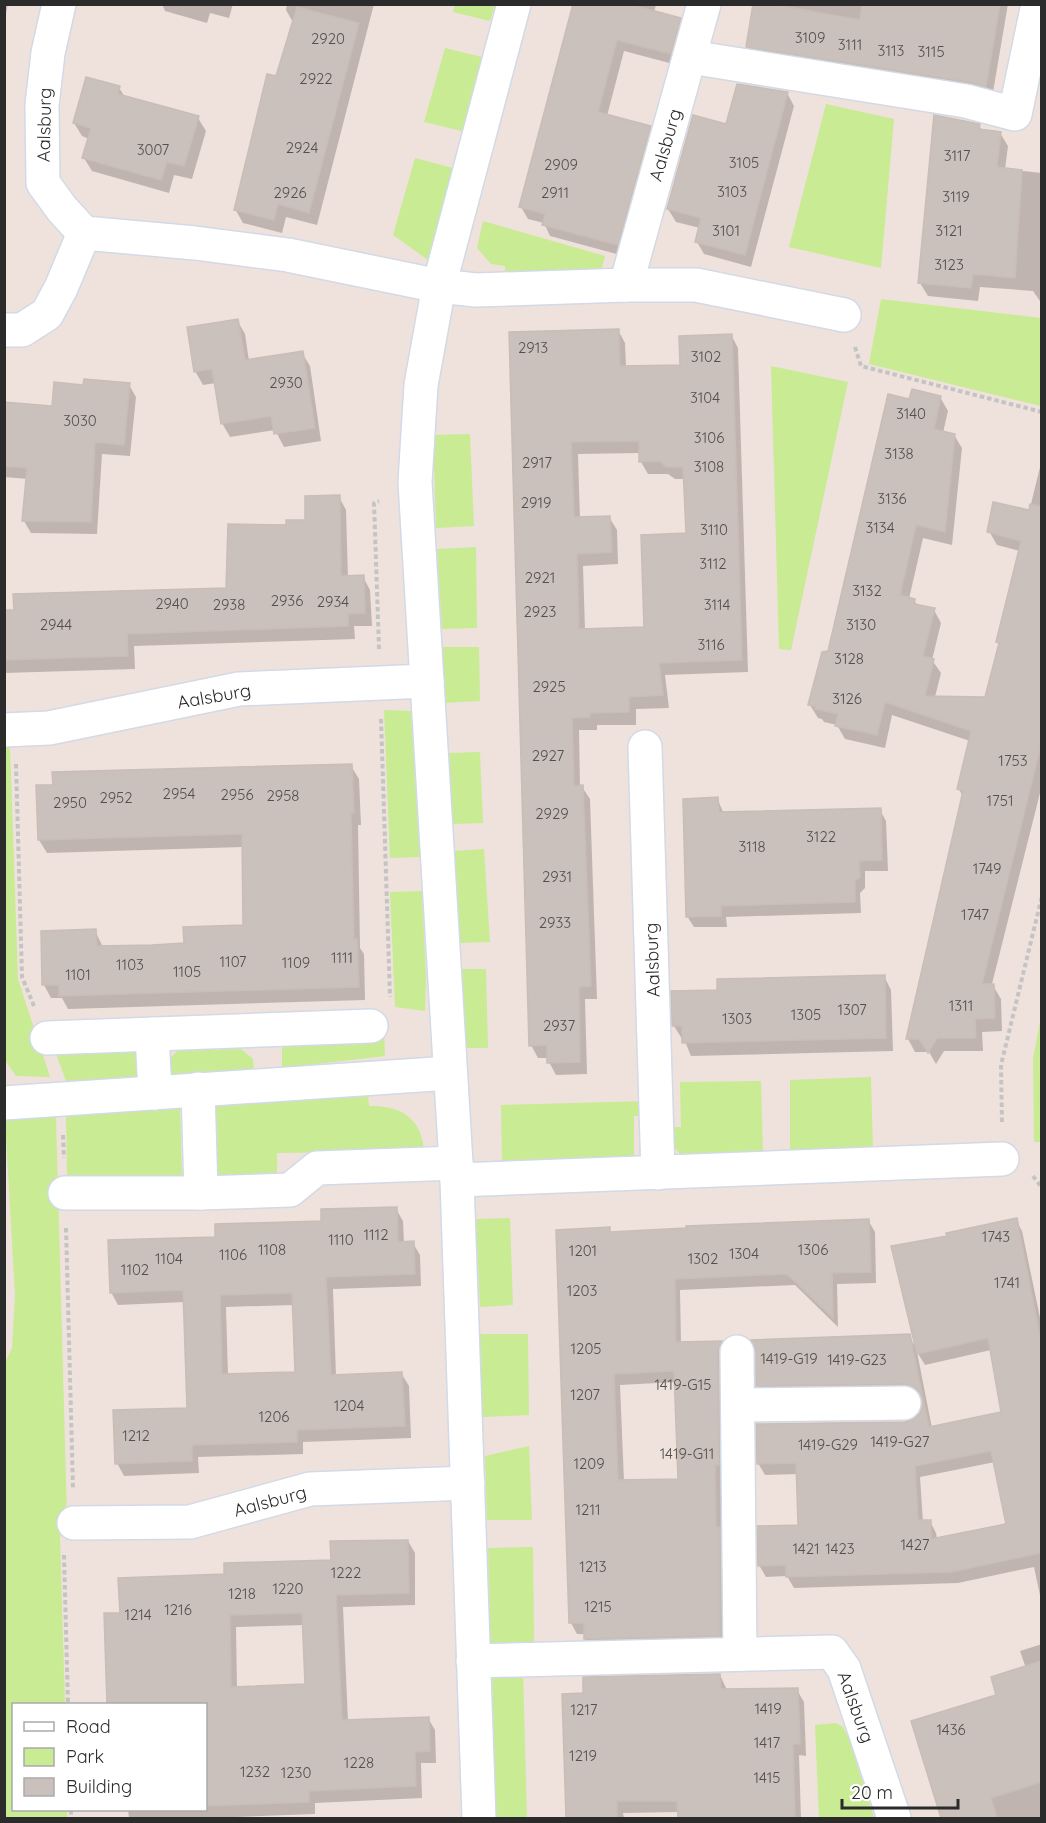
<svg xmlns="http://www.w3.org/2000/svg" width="1046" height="1823" viewBox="0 0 1046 1823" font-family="Quicksand,sans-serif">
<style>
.green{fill:#c8eb93}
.shadow{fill:#0003;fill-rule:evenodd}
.building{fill:#cac0bc;stroke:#cabdb5;stroke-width:1.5;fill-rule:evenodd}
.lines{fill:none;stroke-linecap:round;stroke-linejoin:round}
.minor-casing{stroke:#d1dae6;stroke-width:36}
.path{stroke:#c4c4c4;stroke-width:4;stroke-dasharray:4.5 3;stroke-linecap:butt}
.minor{stroke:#fff;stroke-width:33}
.labels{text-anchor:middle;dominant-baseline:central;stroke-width:4.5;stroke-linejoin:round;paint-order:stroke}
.number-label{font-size:15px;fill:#53504f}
.street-label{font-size:18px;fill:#2b2b2b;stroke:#fff}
</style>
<rect width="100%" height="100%" fill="#efe2dc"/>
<g class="green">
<polygon points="455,5 455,4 495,5 490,21 453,12"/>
<polygon points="445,48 482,57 462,131 424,122"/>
<polygon points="826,104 894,119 881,268 789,247"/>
<polygon points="415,158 453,168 428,260 393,235"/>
<polygon points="483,221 605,256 601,271 505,276 505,266 491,264 477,248"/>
<polygon points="881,299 1041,318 1041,406 869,364"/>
<polygon points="771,366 848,382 791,650 779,649"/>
<polygon points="470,434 474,526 436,528 433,435"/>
<polygon points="476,547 477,628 442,629 437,549"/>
<polygon points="442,647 479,647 480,701 445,703"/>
<polygon points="384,710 411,711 420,857 390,858"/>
<polygon points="4,746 10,746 18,979 50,1077 16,1076 5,1060"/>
<polygon points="480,752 483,823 453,824 449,753"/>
<polygon points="484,849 490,942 460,943 454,851"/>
<polygon points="422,891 426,979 425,1011 395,1007 390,892"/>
<polygon points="462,969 486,969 488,1048 466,1048"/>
<polygon points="1041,1016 1041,1142 1034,1142 1033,1059"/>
<polygon points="372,1028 384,1028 385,1056 282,1068 282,1046 372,1044"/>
<polygon points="241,1049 253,1059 254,1071 172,1075 170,1058 177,1051"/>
<polygon points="136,1052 139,1058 140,1078 66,1081 56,1054"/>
<polygon points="871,1077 873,1150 790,1153 790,1080"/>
<polygon points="761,1081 763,1154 682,1156 666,1138 665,1127 681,1127 680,1082"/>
<path d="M368,1094l1,12c31,-1 53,12 55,45l-147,2v29l-62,2 -2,-77 4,-2z"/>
<polygon points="649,1101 649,1116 634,1116 634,1157 502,1162 501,1105"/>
<polygon points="180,1108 182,1176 67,1177 66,1115"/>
<polygon points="56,1116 67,1518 60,1537 65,1704 14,1704 14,1810 67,1810 67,1818 5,1818 4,1365 12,1348 15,1295 5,1120"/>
<polygon points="510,1218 513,1305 480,1307 476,1219"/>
<polygon points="478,1334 528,1334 529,1415 483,1417"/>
<polygon points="529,1446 532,1520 487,1520 485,1456"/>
<polygon points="533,1547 534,1642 490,1644 488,1548"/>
<polygon points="523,1669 527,1818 496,1818 492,1671"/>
<polygon points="836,1723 843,1727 849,1739 874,1818 819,1818 815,1725"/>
</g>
<g class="shadow">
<polygon points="4,4 8,4 4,23"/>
<polygon points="162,4 233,4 229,18 210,13 207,23 165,11"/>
<polygon points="287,4 374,4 317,225 286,217 282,233 243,223 235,209 294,24 286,10"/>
<polygon points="575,4 656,4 654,13 680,19 686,31 677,65 624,51 607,116 650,127 657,139 624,256 550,236 544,223 528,219 521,207"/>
<polygon points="755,4 1008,4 992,98 754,58 747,47"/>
<polygon points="119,88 125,97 198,118 206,131 192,179 174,175 169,193 92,171 84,158 89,139 82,136 74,123"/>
<polygon points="787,93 794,106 751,267 704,254 697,242 700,228 676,222 668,209 727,126"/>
<polygon points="979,125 982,131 1000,133 1008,146 1005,169 1042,173 1042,304 1033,291 980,287 978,301 928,296 920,283"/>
<polygon points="237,320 245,334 249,361 302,353 310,366 321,441 284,447 275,430 230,437 222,423 216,383 203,385 195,371"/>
<path d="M618,330l7,13 1,24 56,-1 49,-31 7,13 10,324 -83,3 4,33 -33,1v16h-39v5h-18l1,57h2l8,12 7,200h-12l2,75 -31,1 -7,-13 -1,-4h-10l-7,-13 -20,-711zM640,453l1,9 7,12h20l7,5h10l3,56 -42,93 -61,2 -2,-64 35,-2 -1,-34 -8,-13 -29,2 -2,-65z"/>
<polygon points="129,385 136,397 130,456 102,454 97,534 31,533 24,521 28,479 4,477 4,403 54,407"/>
<polygon points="940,397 948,411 943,433 954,435 962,448 952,545 923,538 909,599 914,600 918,606 934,610 941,623 932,660 941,673 935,697 986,698 1000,646 998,642 1020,551 997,545 989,531 1029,512 1042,459 1042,785 992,984 1001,999 1002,1031 982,1032 983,1051 944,1051 936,1064 929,1052 915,1052 908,1039 963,797 959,789 970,741 892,715 885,748 845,739 837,725 824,722 822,719 818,718 810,705 830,652 910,401"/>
<polygon points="339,497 346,510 348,578 363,577 370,590 372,626 354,626 355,639 134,646 135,669 4,673 4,612 227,590 288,527 306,521"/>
<polygon points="351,766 359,779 361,825 358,825 360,948 364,954 365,1000 68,1009 62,998 51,998 44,985 95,931 103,947 185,945 245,927 243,847 47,853 39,840"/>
<polygon points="717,798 724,814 880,810 886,821 888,871 865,871 865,888 860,893 861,913 726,917 727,927 694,927 687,916"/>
<polygon points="884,976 891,990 893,1051 691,1056 684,1039 682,1039 674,1026 719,991"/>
<path d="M396,1209l7,12 1,22h9l7,12 1,31 -88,3 3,87 65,-3 8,13 2,52 -108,4v12l-105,3 1,16 -75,3 -7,-13 72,-54 -4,-107 -67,3 -7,-13 105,-54zM294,1305l2,69 -68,1 -2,-68z"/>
<path d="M868,1220l7,12 1,51 -39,1 1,43 -43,-42 -115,5 1,53h40l7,11 -3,122h-4l1,58 4,6 -1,107 -133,3 -7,-11v-5h-8l-6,-11 38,-394 3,4zM676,1382l4,99h-56l-4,-96z"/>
<path d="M1016,1220l6,11 20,96v278l-8,-38 -76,16 -164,5 -7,-12 -21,1 -7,-12 41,-39 -2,-52 -33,1 -7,-12 156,-42 7,-8 3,-11 -2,-4 -11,-3 -147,2 -6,-11 151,-50 7,12 32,-111zM991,1350l12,63 -71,15 -15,-76 8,13zM995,1462l13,63 -71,14 -1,-6 -6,-12 -7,1 -3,-45z"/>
<path d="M408,1541l7,12v52l-72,2 5,114 80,-3 7,12 1,33h-15l1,35 -107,5v11l-107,4h-79l-1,-8h78v-106h-97l-4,-89 16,-1 105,-39 106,-14zM304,1625l3,61 -70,2 -1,-61z"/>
<polygon points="1042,1644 1042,1693 1038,1694 1031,1683 1020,1651"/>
<polygon points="720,1675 727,1690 797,1690 804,1702 806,1756 799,1755 801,1818 679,1818 679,1812 623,1813 624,1818 567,1818 563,1695 584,1695"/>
<polygon points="1027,1700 1042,1750 1042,1818 943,1818 913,1722"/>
</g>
<g class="building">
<polygon points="573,4 629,4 681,18 671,54 617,40 598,112 651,126 618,245 542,225 545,214 519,207"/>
<polygon points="753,4 773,4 860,20 862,4 1000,4 986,87 969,82 746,47"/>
<polygon points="297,7 359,23 309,213 278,204 274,220 234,210 267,74 276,76"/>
<polygon points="86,77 120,86 118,94 199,116 184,166 167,162 161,180 82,158 91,128 73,123"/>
<polygon points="737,84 788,92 745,255 695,242 701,218 667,209 693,115 726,124"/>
<polygon points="934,115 980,124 979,129 1001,132 997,167 1022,170 1015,278 973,274 971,288 918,283"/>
<polygon points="238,319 245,360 303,351 315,428 274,434 271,416 221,424 212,369 194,372 187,327"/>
<path d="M619,329l1,37 60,-1 -1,-29 53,-2 10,326 -83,3 4,32 -34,2v15l-39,1v4l-18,1 2,68 9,-1 8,201 -12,1 1,75 -33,1v-18l-18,1 -20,-714zM639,441v21l21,-1 6,6h17l3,66 -45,2 3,92 -65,2 -2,-75 35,-2 -2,-36 -36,1 -3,-75z"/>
<polygon points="84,379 130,383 124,445 95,442 91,522 22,521 27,468 4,466 4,402 52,406 54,382 83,385"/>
<polygon points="912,389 941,396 934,429 955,434 945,532 916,525 900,595 915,599 914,604 935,608 923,656 934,659 925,696 985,697 999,643 996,642 1021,541 987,532 993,502 1029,510 1030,504 1041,506 1041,745 982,984 994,984 995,1018 975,1019 976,1038 937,1038 928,1053 919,1039 906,1039 963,791 957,789 971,731 885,702 877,735 835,726 838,714 815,709 815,706 808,705 822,652 828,651 888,394 909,399"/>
<polygon points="340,495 341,576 364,575 365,613 348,614 348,626 127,634 128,656 4,660 4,610 14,610 13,594 226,588 228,524 286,525 286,520 305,520 305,496"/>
<polygon points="352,764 354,813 351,813 354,939 357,939 359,987 59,996 59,985 42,985 41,931 96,929 97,946 152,945 184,943 183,927 243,925 242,834 38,840 36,785 53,785 52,772"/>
<polygon points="718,797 719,812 881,808 882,860 859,861 860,877 855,881 855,902 721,906 721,916 686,917 683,799"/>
<polygon points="885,975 886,1038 682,1043 682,1026 672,1026 671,991 717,990 717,979"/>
<path d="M397,1207l1,35 16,-1 1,33 -89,3 5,98 71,-3 3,54 -108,4v12l-105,3v16l-77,3 -2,-54 74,-2 -4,-118 -73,3 -2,-53 107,-3v-13l106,-3v-12zM292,1293l3,79 -73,2 -2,-79z"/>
<path d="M1017,1218l24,124v211l-90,19 -165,5v-12l-28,1 -1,-40 41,-1 -2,-62 -39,1 -1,-40 149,-2 8,-3 7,-6 3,-11 -3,-8 -6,-7 -10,-3 -148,2v-34l-5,-12 159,-6 19,93 72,-15 -13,-74 -71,16 -26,-108 56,-10 -1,-3zM991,1451l15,73 -75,15v-19h-13l-3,-54z"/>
<path d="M869,1219l2,53 -39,1 1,45 -46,-44 -112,5 1,63 46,-1 -4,11 1,113h-4l1,62h4v109l-136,3v-16h-15l-13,-393 54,-3v5l76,-4v-2zM674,1371l4,108 -60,1 -4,-106z"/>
<path d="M408,1540l1,53 -73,2 6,125 87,-3 1,34 -15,1 1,34 -107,5v11l-103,4v-102h-99l-3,-91h16l-2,-35 106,-4v-11l107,-3 -1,-19zM302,1613l3,71 -74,3 -1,-72z"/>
<polygon points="1041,1661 1041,1782 991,1798 997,1818 941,1818 911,1721 996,1695 991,1677"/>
<polygon points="720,1674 721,1689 798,1688 800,1744 793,1744 795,1818 678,1818 677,1801 617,1801 617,1818 566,1818 562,1694 583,1693 583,1677"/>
</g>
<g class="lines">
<defs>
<g id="minor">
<polyline points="59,4 48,53 42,105 43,183 62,209 84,233 195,243 288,255 439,286 476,290 626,285 696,285 844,315"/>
<polyline points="690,57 966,101 1015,114 1038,4"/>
<polyline points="626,285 704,4"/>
<polyline points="4,330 22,330 47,314 61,288 84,233"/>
<polyline points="4,730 49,728 239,689 427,681"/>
<polyline points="645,747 658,1173"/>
<polyline points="152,1034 155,1093"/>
<polyline points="47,1038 371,1026"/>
<polyline points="198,1089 201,1193"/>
<polyline points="4,1103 450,1073"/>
<polyline points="457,1180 1002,1159"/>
<polyline points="65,1193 201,1193 290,1190 317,1168 456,1163"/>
<polyline points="737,1352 740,1654"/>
<polyline points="739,1405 904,1403"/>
<polyline points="74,1523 190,1522 310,1489 468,1483"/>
<polyline points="473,1661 832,1652 844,1669 894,1818"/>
<polyline points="479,1818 457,1180 415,482 421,385 439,286 514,4"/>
</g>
</defs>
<use href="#minor" class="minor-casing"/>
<g class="path">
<polyline points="855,347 861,366 1042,412"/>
<polyline points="379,649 374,503 379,501"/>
<polyline points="381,719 390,997"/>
<polyline points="16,764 22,977 34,1006"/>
<polyline points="1002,1122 1001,1065 1042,896"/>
<polyline points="63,1135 64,1158"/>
<polyline points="1033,1176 1042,1188"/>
<polyline points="4,1221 4,1281"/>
<polyline points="66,1228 73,1488"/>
<polyline points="64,1555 68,1704"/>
<polyline points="71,1810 71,1818"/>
</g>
<use href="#minor" class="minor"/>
</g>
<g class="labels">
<g class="number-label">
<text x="810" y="37">3109</text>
<text x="328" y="38">2920</text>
<text x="850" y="44">3111</text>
<text x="891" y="50">3113</text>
<text x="931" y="51">3115</text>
<text x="316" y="78">2922</text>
<text x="302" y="147">2924</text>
<text x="153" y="149">3007</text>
<text x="957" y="155">3117</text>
<text x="744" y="162">3105</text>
<text x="561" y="164">2909</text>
<text x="732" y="191">3103</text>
<text x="290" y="192">2926</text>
<text x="555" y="192">2911</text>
<text x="956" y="196">3119</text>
<text x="726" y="230">3101</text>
<text x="949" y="230">3121</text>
<text x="949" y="264">3123</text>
<text x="533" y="347">2913</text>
<text x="706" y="356">3102</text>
<text x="286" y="382">2930</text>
<text x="705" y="397">3104</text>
<text x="911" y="413">3140</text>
<text x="80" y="420">3030</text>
<text x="709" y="437">3106</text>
<text x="899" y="453">3138</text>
<text x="537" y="462">2917</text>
<text x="709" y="466">3108</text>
<text x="892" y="498">3136</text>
<text x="536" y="502">2919</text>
<text x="880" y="527">3134</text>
<text x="714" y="529">3110</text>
<text x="713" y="563">3112</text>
<text x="540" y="577">2921</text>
<text x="867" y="590">3132</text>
<text x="287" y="600">2936</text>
<text x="333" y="601">2934</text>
<text x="172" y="603">2940</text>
<text x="229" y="604">2938</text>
<text x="717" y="604">3114</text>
<text x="540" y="611">2923</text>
<text x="56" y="624">2944</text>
<text x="861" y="624">3130</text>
<text x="711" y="644">3116</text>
<text x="849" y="658">3128</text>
<text x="549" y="686">2925</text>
<text x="847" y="698">3126</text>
<text x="548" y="755">2927</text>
<text x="1013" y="760">1753</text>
<text x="179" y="793">2954</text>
<text x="237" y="794">2956</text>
<text x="283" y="795">2958</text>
<text x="116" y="797">2952</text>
<text x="1000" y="800">1751</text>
<text x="70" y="802">2950</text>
<text x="552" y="813">2929</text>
<text x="821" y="836">3122</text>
<text x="752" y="846">3118</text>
<text x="987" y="868">1749</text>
<text x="557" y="876">2931</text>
<text x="975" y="914">1747</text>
<text x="555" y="922">2933</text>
<text x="342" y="957">1111</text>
<text x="233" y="961">1107</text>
<text x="296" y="962">1109</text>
<text x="130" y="964">1103</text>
<text x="187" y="971">1105</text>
<text x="78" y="974">1101</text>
<text x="961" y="1005">1311</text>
<text x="852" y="1009">1307</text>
<text x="806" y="1014">1305</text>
<text x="737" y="1018">1303</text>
<text x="559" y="1025">2937</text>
<text x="376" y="1234">1112</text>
<text x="996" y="1236">1743</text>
<text x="341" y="1239">1110</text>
<text x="272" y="1249">1108</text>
<text x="813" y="1249">1306</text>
<text x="583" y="1250">1201</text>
<text x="744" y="1253">1304</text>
<text x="233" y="1254">1106</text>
<text x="169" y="1258">1104</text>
<text x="703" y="1258">1302</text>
<text x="135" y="1269">1102</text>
<text x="1007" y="1282">1741</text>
<text x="582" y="1290">1203</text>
<text x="586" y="1348">1205</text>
<text x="789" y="1358">1419-G19</text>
<text x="857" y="1359">1419-G23</text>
<text x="683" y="1384">1419-G15</text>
<text x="585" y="1394">1207</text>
<text x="349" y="1405">1204</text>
<text x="274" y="1416">1206</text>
<text x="136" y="1435">1212</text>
<text x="900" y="1441">1419-G27</text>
<text x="828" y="1444">1419-G29</text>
<text x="687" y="1453">1419-G11</text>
<text x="589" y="1463">1209</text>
<text x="588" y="1509">1211</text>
<text x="915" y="1544">1427</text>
<text x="806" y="1548">1421</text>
<text x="840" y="1548">1423</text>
<text x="593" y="1566">1213</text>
<text x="346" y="1572">1222</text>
<text x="288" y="1588">1220</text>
<text x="242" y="1593">1218</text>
<text x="598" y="1606">1215</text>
<text x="178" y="1609">1216</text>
<text x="138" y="1614">1214</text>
<text x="768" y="1708">1419</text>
<text x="584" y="1709">1217</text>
<text x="951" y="1729">1436</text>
<text x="767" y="1742">1417</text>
<text x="583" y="1755">1219</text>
<text x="359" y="1762">1228</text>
<text x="255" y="1771">1232</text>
<text x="296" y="1772">1230</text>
<text x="767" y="1777">1415</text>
</g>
<g class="street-label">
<text transform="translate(44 125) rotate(-89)">Aalsburg</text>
<text transform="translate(665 145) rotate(-74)">Aalsburg</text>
<text transform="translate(214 696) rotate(-10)">Aalsburg</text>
<text transform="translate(652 960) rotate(-92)">Aalsburg</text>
<text transform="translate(270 1501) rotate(-15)">Aalsburg</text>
<text transform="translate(856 1707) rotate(70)">Aalsburg</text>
</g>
</g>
<rect width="1046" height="1823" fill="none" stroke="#2b2b2b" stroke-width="12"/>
<rect x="12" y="1703" width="195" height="108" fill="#ffffff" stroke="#aaaaaa" stroke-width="1.5"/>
<rect x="24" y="1722" width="30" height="9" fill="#ffffff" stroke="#aaaaaa" stroke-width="1.5"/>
<text x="66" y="1733" font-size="18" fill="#2b2b2b">Road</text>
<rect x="24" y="1748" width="30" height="18" fill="#c8eb93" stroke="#aaaaaa" stroke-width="1.5"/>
<text x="66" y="1763" font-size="18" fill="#2b2b2b">Park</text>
<rect x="24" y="1778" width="30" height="18" fill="#cac0bc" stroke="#aaaaaa" stroke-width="1.5"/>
<text x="66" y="1793" font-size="18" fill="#2b2b2b">Building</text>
<path d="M842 1799v9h116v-9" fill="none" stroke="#2b2b2b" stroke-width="3"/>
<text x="851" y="1799" font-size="18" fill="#2b2b2b" stroke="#ffffff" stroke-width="4.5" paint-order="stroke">20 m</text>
</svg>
